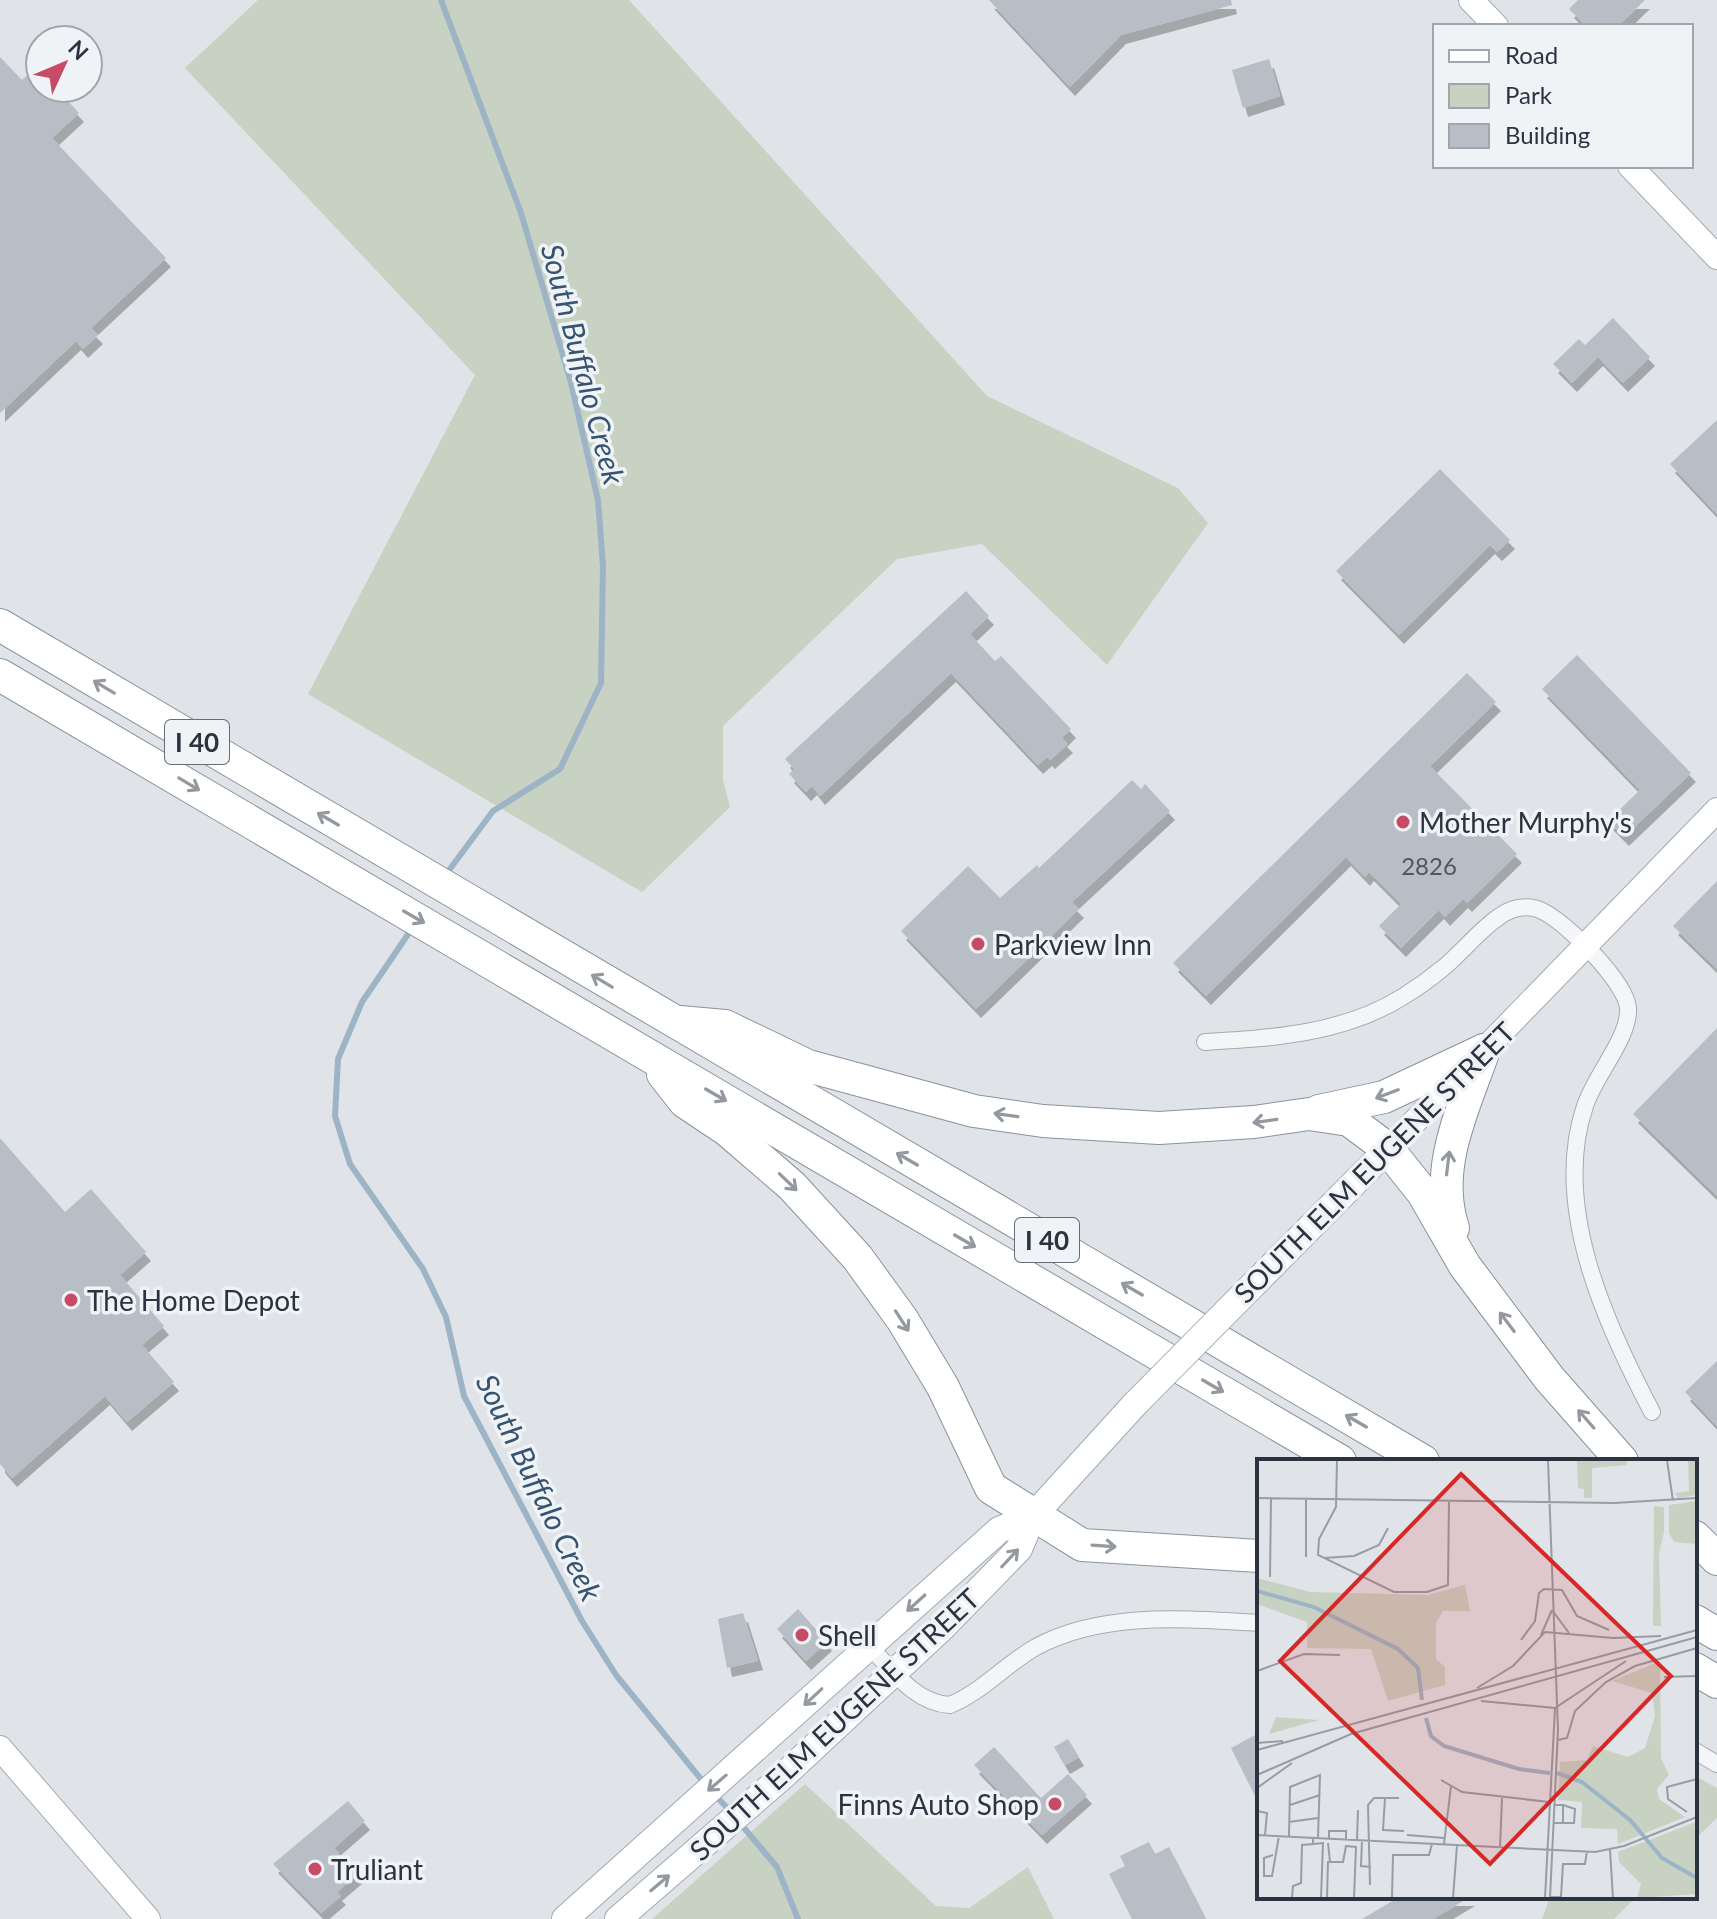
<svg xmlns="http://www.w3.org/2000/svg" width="1717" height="1919" viewBox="0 0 1717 1919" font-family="Lato,sans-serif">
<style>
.green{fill:#c7d2c2}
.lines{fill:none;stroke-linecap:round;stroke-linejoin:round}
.stream{stroke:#9db4c7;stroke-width:6}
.building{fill:#b8bec5;filter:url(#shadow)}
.street-casing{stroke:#a6abb2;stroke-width:18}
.secondary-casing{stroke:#a6abb2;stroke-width:26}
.primary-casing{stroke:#a0a9b4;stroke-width:28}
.highway-casing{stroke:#88939e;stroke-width:34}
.street{stroke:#f3f5f7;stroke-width:16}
.secondary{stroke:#fff;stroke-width:24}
.primary{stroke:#fff;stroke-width:26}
.highway{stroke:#fff;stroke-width:32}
.primary-bridge-casing{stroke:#a0a9b4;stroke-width:28;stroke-linecap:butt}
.primary-bridge{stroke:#fff;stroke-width:26}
.oneway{stroke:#94999f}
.poi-dot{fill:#c74b67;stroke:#f0f3f6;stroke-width:3}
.labels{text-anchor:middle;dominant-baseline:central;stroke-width:7;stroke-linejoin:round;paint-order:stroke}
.number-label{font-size:24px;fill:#4e5660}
.shield{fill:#f0f3f6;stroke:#656d76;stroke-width:2}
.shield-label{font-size:26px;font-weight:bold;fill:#2a333f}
.poi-label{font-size:28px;fill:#2a333f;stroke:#f0f3f6;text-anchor:start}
.street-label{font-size:28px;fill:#2a333f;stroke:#f0f3f6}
.water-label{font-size:30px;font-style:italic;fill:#365471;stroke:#f0f3f6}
.inset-river{fill:none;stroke:#9db4c7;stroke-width:4}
.inset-road{fill:none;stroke:#979da4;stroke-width:2}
.view{fill:#d62828;fill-opacity:0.15;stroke:#d62828;stroke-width:4}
.inset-edge{fill:none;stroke:#2a333f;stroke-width:4}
</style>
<defs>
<filter id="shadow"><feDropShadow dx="5" dy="9" stdDeviation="0" flood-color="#0004"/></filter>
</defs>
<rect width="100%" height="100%" fill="#e0e4e8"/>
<g class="green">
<polygon points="258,0 629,0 987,396 1178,488 1208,523 1107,665 982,544 897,559 723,726 723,780 730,807 642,892 308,694 475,375 185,68"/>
<polygon points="1695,1776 1717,1788 1717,1818 1695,1839"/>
<polygon points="805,1784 936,1906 969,1908 1028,1867 1054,1919 652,1919"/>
<polygon points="1550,1897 1636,1897 1614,1919 1542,1919"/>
</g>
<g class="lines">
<g class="stream">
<polyline points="441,0 521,213 571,383 598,500 603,566 601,683 560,769 493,811 444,877"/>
<polyline points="413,927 362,1002 338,1059 335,1116 350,1164 423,1269 446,1317 464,1396 582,1621 616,1675 705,1784"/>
<polyline points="715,1795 732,1813"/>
<polyline points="739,1822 777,1867 798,1919"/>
</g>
</g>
<g class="building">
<polygon points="989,0 1231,0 1232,5 1121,35 1070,87"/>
<polygon points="1578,0 1645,0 1618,26 1586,26 1569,9"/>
<polygon points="0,57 22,80 40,63 40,88 56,88 79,113 52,138 166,258 91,328 98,335 83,349 76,341 0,413"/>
<polygon points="1269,59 1280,96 1243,108 1232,70"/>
<polygon points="1613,318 1650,357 1623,383 1598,357 1572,383 1553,364 1579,339 1585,345"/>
<polygon points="1717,420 1717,514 1670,464"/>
<polygon points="1440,469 1510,540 1497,552 1490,545 1399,635 1336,571"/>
<polygon points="966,591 989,616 970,634 995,661 1001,656 1071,729 1062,738 1068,744 1050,760 1047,757 1038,765 951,673 820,796 812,786 806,792 789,774 794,769 785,759"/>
<polygon points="1577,655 1691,773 1624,837 1608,821 1640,790 1542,689"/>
<polygon points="1467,673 1496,702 1430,766 1517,854 1467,903 1463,899 1445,917 1439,910 1401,948 1379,926 1401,904 1369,872 1365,877 1346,857 1206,996 1173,963"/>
<polygon points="1132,780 1141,789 1145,784 1170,811 1072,902 1079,909 976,1009 901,931 968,866 1000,898 1037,865 1039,868"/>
<polygon points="1717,881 1717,969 1673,926"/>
<polygon points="1717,1028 1717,1196 1633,1114"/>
<polygon points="0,1138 65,1212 91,1189 146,1252 120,1275 164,1326 142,1345 174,1382 127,1422 105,1396 12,1478 0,1464"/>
<polygon points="1717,1361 1717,1426 1685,1392"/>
<polygon points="798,1609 827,1642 806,1661 777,1629"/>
<polygon points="743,1613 758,1661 727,1668 718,1619"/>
<polygon points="1259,1733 1259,1804 1231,1748"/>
<polygon points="1068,1739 1079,1757 1065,1765 1054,1747"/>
<polygon points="994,1747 1041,1798 1068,1774 1087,1795 1042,1835 974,1765"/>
<polygon points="348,1801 365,1821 334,1848 357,1875 337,1892 341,1896 321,1913 273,1864"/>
<polygon points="1149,1842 1155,1854 1169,1847 1206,1919 1132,1919 1109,1874 1125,1866 1120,1856"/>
<polygon points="1399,1897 1470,1897 1433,1919 1362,1919"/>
</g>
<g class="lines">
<defs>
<g id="street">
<path d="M1205,1042c68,-4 139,-8 199,-46 13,-8 27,-18 39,-28 19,-15 52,-57 75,-60 7,-1 17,-1 24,3 23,10 84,71 86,97 2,29 -33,67 -43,98 -34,100 21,219 67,306"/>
<path d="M868,1645c24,24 46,58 82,60 32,-13 56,-41 86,-58 67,-36 150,-28 223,-24"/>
<polyline points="1695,1751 1717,1764"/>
</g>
<g id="secondary">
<polyline points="1471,0 1496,26"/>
<polyline points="1630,166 1717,257"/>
<polyline points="1388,1149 1717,810"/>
<polyline points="0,1748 148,1919"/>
</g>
<g id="primary">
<polyline points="1248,1290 1388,1149"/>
<polyline points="565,1919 999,1530 1033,1516"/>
<polyline points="618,1919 783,1776 943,1627 1019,1549 1033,1516 1135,1404"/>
</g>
<g id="highway">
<polyline points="0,625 1423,1461"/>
<polyline points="0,675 1340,1461"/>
<polyline points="680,1022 725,1026 808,1066 974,1111 1043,1121 1159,1128 1254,1122 1309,1114 1349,1120 1388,1149 1423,1193 1465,1266 1549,1378 1622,1461"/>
<polyline points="663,1074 685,1102 727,1130 792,1186 857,1257 902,1319 943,1387 991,1488 1082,1545 1259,1556"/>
<polyline points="1319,1111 1384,1097 1484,1050"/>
<path d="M1453,1228c-20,-61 11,-120 31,-178"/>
<polyline points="1695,1537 1717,1559"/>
<polyline points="1695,1621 1717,1634"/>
<polyline points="1695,1669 1717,1682"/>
</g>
</defs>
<use href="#street" class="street-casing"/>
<use href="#secondary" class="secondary-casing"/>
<use href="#primary" class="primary-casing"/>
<use href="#highway" class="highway-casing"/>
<use href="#street" class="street"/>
<use href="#secondary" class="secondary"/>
<use href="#primary" class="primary"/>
<use href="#highway" class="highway"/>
<defs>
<polyline id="primary-bridge" points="1135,1404 1248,1290"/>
</defs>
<use href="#primary-bridge" class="primary-bridge-casing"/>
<use href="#primary-bridge" class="primary-bridge"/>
</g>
<defs><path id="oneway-shaft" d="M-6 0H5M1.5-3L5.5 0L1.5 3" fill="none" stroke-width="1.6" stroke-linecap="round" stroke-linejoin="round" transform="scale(2)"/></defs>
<g class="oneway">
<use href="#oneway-shaft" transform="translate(104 687) rotate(-149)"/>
<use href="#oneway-shaft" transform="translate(189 784) rotate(31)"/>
<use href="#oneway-shaft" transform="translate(328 819) rotate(-150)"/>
<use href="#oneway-shaft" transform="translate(414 917) rotate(30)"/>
<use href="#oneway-shaft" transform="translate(602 981) rotate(-149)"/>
<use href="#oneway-shaft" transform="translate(1387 1094) rotate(159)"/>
<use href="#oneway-shaft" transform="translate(716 1095) rotate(30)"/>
<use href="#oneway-shaft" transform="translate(1006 1115) rotate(-172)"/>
<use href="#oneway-shaft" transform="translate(1265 1121) rotate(172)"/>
<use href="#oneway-shaft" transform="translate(907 1159) rotate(-150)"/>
<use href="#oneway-shaft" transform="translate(1448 1163) rotate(-83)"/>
<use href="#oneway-shaft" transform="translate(788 1182) rotate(44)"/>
<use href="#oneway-shaft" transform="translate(965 1241) rotate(30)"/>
<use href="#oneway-shaft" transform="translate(1132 1289) rotate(-150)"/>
<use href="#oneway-shaft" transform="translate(902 1321) rotate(57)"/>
<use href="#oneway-shaft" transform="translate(1507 1322) rotate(-127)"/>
<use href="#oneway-shaft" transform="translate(1213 1386) rotate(30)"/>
<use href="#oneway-shaft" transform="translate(1586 1419) rotate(-131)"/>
<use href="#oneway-shaft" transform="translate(1356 1421) rotate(-150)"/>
<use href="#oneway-shaft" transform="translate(1104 1546) rotate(4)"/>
<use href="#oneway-shaft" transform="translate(1010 1558) rotate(-47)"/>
<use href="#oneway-shaft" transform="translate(916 1603) rotate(138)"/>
<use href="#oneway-shaft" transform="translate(813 1697) rotate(137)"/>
<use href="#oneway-shaft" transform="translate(717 1783) rotate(139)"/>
<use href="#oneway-shaft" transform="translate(660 1883) rotate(-40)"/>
</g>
<g class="poi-dot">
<circle cx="1403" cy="822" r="8"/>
<circle cx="978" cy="944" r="8"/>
<circle cx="71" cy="1300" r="8"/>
<circle cx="802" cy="1635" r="8"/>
<circle cx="1055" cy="1804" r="8"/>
<circle cx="315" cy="1869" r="8"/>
</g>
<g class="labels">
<g class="number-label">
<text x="1429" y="865">2826</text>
</g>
<g class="shield">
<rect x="165" y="720" width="64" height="44" rx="6"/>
<rect x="1015" y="1218" width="64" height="44" rx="6"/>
</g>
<g class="shield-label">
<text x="197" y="742">I 40</text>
<text x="1047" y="1240">I 40</text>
</g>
<g class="poi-label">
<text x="1419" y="822">Mother Murphy's</text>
<text x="994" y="944">Parkview Inn</text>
<text x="87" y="1300">The Home Depot</text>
<text x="818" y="1635">Shell</text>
<text x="1039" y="1804" text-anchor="end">Finns Auto Shop</text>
<text x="331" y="1869">Truliant</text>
</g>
<g class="street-label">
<text transform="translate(1374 1162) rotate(-45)">SOUTH ELM EUGENE STREET</text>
<text transform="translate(834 1724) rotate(-43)">SOUTH ELM EUGENE STREET</text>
</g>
<g class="water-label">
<text transform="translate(584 364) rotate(75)">South Buffalo Creek</text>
<text transform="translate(540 1487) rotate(64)">South Buffalo Creek</text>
</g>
</g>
<g transform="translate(1257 1459)">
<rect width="440" height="440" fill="#e0e4e8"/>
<path d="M320,1h50v5l-35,3v30h-8v-9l-6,-1zM431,1h9v35l-19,3 -3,-5 14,-2zM440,42v43l-23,-2 -5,-9v-28zM397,47l10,1v25l-5,22 2,72h-8zM0,119l53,14 118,3 37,-10 5,26h-27l-7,12v36l9,8v18l-57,16 -17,-52 -64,-1v-26l-50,-18zM403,202l1,97 8,17 -12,14 2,10 26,18 -67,27 -1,-15 -36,-1 1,-26 -24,-2 2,-38 27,-2 6,-14 35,11 17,-9 10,-32 -3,-23 -40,-12zM19,258l43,3 -50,14zM439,363l1,72 -60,4 4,-14 -22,-22 -1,-10z" fill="#c7d2c2"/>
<path class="inset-river" d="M0,132l57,16 84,42 20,19 4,32M169,259l5,18 13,10 75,23 31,4M300,314l25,9 48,38 32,38 35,20"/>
<path class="inset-road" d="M80,1l-1,47 -17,32 -1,16 76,37h33l21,-7 1,-84M291,1l10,270 -8,168M410,1l6,41M0,39l357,5 83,-5M49,98v-58M67,99l30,-2 25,-11 9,-17M13,118l1,-79M295,151l17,23M284,176l11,-25M264,181l14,-19 4,-28 5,-4 18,1 15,26 32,14M0,212l47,-17 36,1M407,218l33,-1M220,229l36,-22 32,-34 68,6 48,-2M224,242l74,7 71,-47M301,281l9,-2 8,-27 31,-29 29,-16 62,-18M0,284l26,-2M0,291l440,-120M0,316l94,-41 346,-97M184,321l21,12 87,10M0,329l35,-25M128,339l-2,32 21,1M33,346l30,-10M0,352l10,2 -2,22M430,353l-19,-13 -1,-12 30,-8M32,363l29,-4M297,364h9v-18h-8M306,364h11l1,-14 -12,-4M0,376l338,17 29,-6 73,-29M150,376l37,3M32,377l1,-49 30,-12 -2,63M72,380v-8h17v8M100,381l1,-30M105,381l-1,26 10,1M71,384l2,19h13l3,-16 10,1 -2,51M56,385l10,-1 -2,55M187,385l7,-58M243,388l2,-49M353,391l3,48M16,396l-9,3v18h8l7,-40M113,426l-2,-80 6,-7h25M293,438h11l2,-33h22l2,-13M35,439l1,-12 8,-3 1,-38 11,-1v-6M70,439l1,-37M135,439l1,-43h36l3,-11M196,439l4,-53M288,439l10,-190"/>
<path class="view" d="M204,15l210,202 -181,188 -210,-203z"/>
<rect width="440" height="440" class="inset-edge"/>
</g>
<rect x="1433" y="24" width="260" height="144" fill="#f0f3f6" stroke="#a1a6ad" stroke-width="2"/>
<rect x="1449" y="50" width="40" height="12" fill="#ffffff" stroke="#a1a6ad" stroke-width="2"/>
<text x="1505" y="64" font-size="24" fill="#2a333f">Road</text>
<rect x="1449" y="84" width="40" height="24" fill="#c7d2c2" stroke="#a1a6ad" stroke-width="2"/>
<text x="1505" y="104" font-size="24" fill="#2a333f">Park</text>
<rect x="1449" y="124" width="40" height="24" fill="#b8bec5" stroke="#a1a6ad" stroke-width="2"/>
<text x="1505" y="144" font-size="24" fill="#2a333f">Building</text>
<g transform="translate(64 64) rotate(46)"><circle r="38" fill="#f0f3f6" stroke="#a1a6ad" stroke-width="2"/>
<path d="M0-6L14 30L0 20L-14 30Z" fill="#c74b67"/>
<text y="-12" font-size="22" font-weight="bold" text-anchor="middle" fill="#2a333f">N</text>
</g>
</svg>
